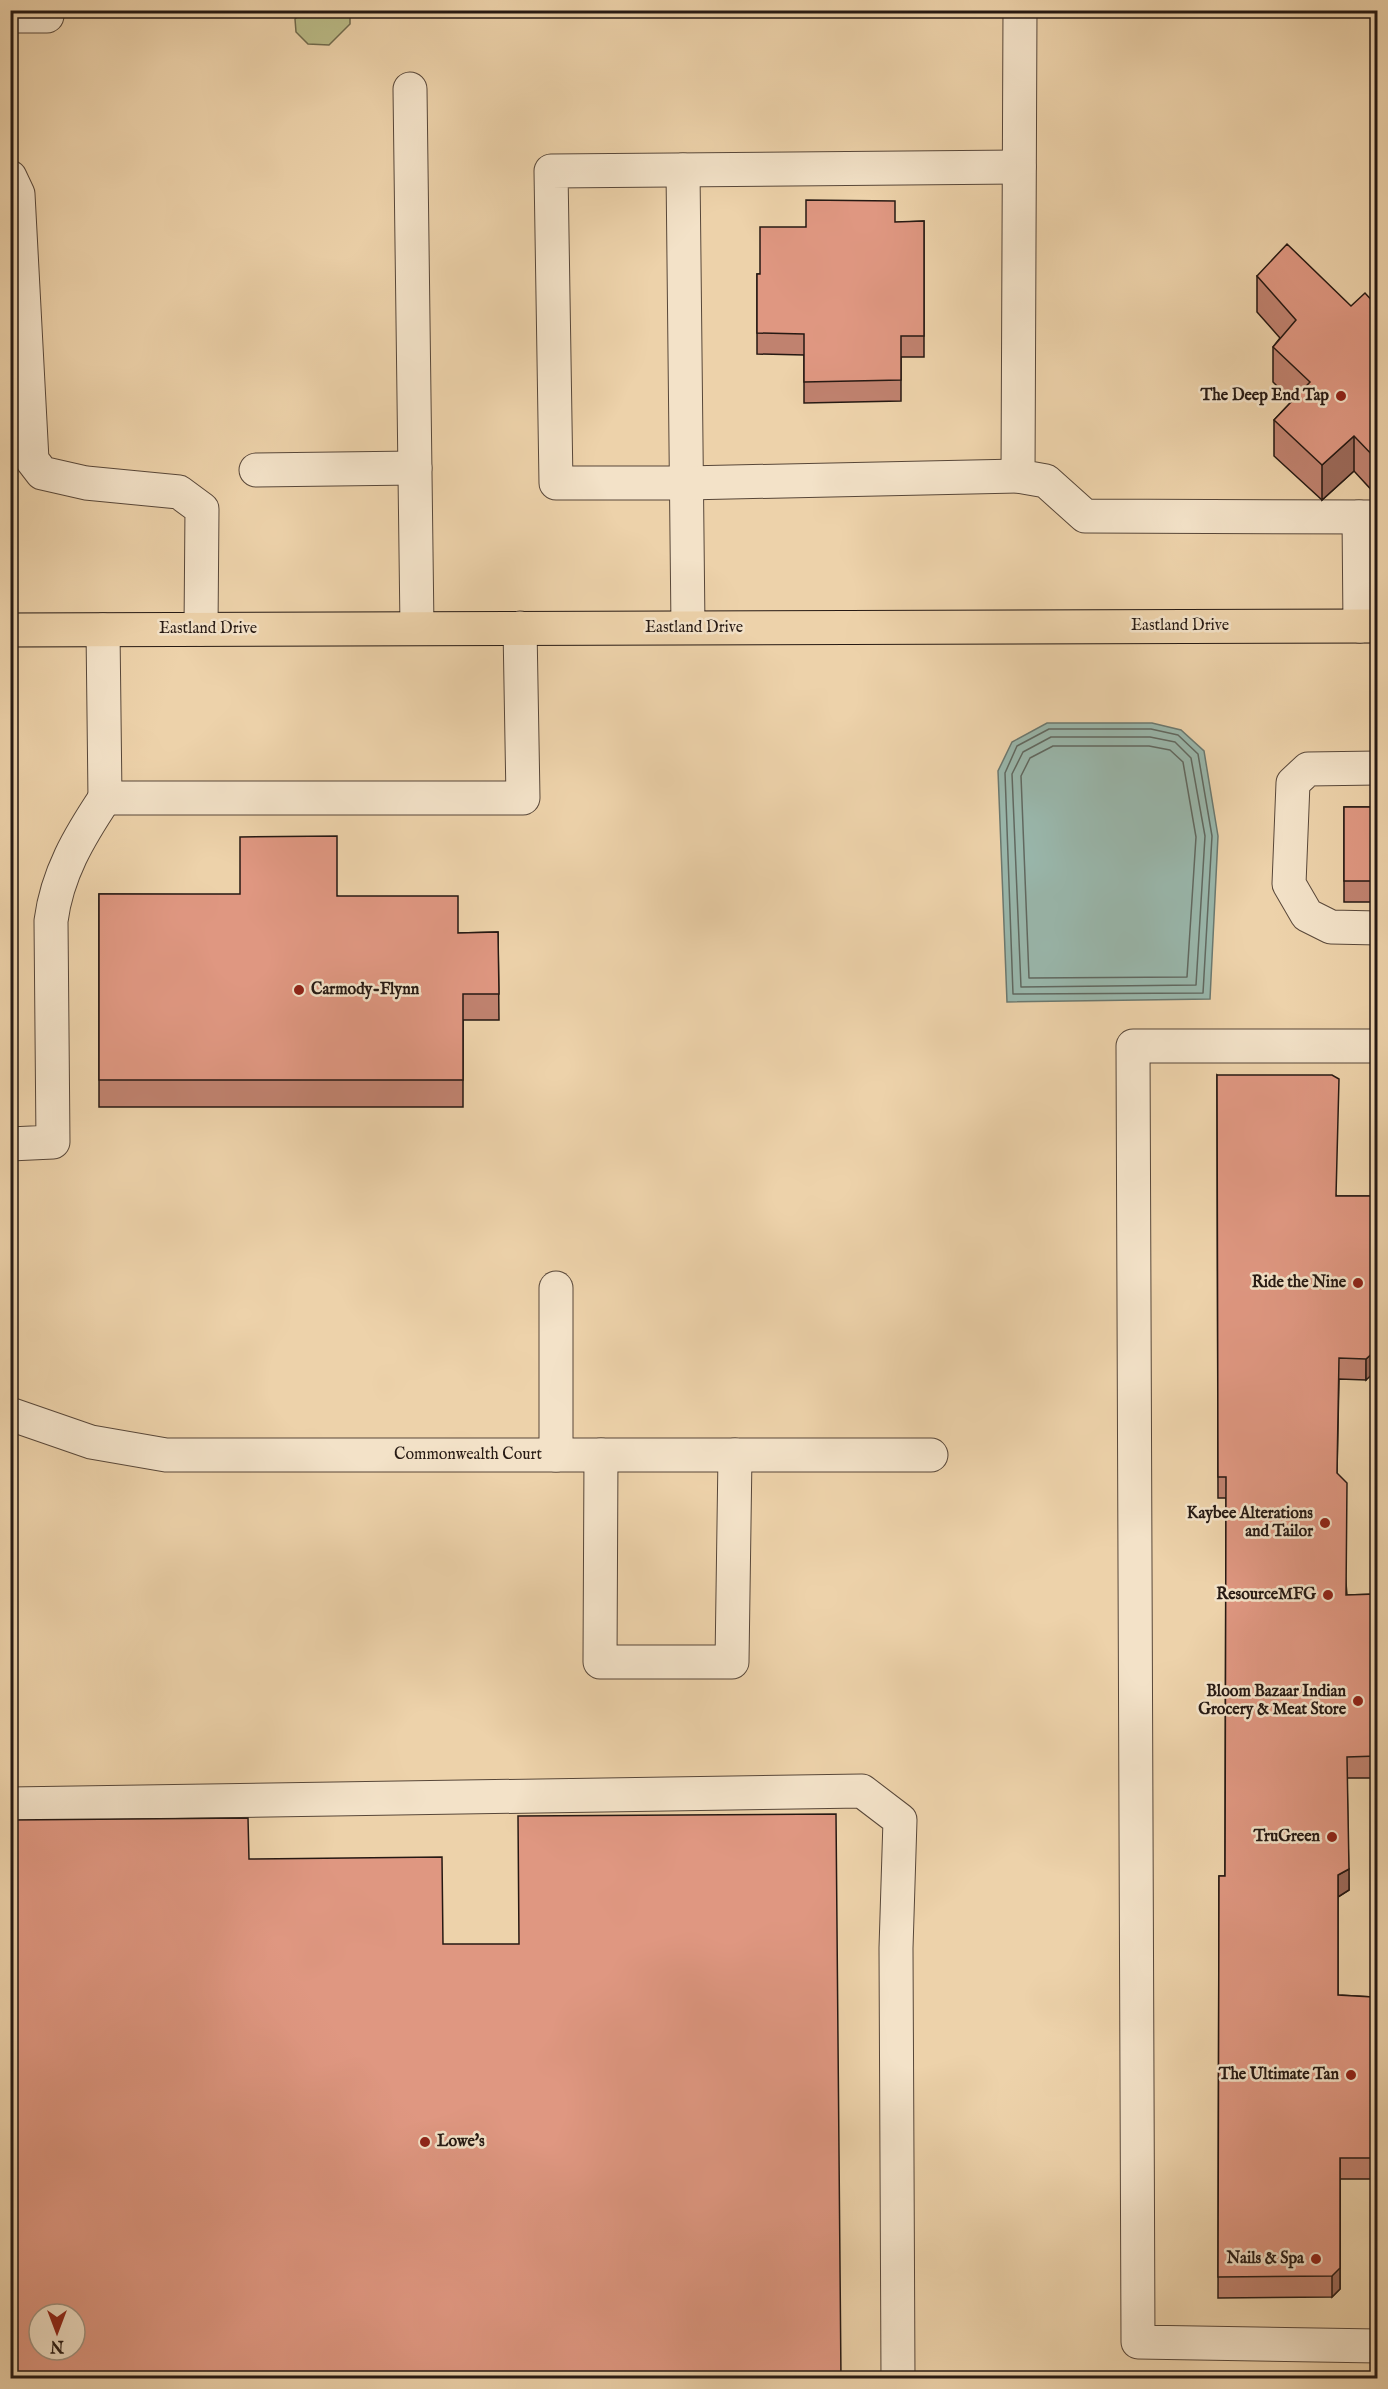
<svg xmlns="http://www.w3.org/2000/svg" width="1388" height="2389" viewBox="0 0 1388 2389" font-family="'IM FELL English',serif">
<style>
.green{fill:#babb87;stroke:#706a4d;stroke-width:1.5}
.water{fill:#99b7ac;stroke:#6b786f;stroke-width:1.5}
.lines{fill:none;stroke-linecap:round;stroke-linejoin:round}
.shore{stroke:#606860;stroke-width:1.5}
.minor-casing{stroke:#584739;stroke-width:35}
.major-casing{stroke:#261913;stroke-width:35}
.minor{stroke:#f3e2c8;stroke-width:33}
.major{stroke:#edd2aa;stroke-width:33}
.wall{fill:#c0826f;stroke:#261913;stroke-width:1.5}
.shaded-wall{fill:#9c6a5a;stroke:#261913;stroke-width:1.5}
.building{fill:#df9781;stroke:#261913;stroke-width:1.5;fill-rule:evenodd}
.poi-dot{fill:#8f2418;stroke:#f3e2c8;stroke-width:2}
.labels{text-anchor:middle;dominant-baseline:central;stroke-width:5;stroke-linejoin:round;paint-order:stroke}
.poi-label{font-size:16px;font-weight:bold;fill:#261913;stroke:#f3e2c8;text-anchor:end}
.street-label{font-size:16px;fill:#261913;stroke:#f3e2c8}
</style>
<rect width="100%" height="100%" fill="#edd2aa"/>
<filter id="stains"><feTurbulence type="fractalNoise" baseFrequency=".00333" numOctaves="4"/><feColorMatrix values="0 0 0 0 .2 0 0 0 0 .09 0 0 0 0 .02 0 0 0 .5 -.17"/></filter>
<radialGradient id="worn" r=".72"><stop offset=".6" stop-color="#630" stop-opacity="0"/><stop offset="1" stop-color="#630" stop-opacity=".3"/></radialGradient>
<polygon class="green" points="304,11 350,11 350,24 329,45 308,44 296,32 295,19"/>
<polygon class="water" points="1047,723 1152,723 1181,730 1204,751 1218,836 1210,999 1007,1002 998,771 1012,742"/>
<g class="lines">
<g class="shore">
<polygon points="1049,729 1151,729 1178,735 1198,754 1212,836 1203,993 1013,994 1005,773 1017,746"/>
<polygon points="1051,737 1150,737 1175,742 1191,758 1205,836 1196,985 1021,987 1012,774 1023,752"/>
<polygon points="1053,746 1149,746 1170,750 1183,762 1196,837 1187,977 1029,978 1021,776 1030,758"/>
</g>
<defs>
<g id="minor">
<polyline points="1020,10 1018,476 1046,481 1085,516 1378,517"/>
<polyline points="10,16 47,16 47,10"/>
<polyline points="410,89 417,628"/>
<polyline points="683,170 688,627"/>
<polyline points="10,177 18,194 32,460 42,473 86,483 179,492 202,509 201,629"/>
<polyline points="256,470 415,468"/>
<polyline points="1018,476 686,483 556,483 551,171 1019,167"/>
<polyline points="1359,517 1360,626"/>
<polyline points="103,630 105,798 523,798 520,628"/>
<polyline points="1378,768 1308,769 1293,783 1289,884 1307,915 1331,927 1378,928"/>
<polyline points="1378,1046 1133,1046 1138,2342 1378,2346"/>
<path d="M10,1144l43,-2 -2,-221c6,-47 28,-84 54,-123"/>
<polyline points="556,1288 556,1455"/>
<polyline points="10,1414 91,1442 166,1455 931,1455"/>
<polyline points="601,1455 600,1662 732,1662 735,1455"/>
<polyline points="10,1804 862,1791 900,1820 896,1948 898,2378"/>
</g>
<polyline id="major" points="10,630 1378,626"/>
</defs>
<use href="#minor" class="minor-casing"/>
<use href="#major" class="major-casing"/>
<use href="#minor" class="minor"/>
<use href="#major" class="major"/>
</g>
<g class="wall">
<polygon points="924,221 924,357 901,357 901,401 804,403 804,355 757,354 757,274 760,274 806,227"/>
<polygon points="1257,276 1351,306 1377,306 1377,496 1354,471 1322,500 1274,456 1274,420 1292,401 1273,382 1273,347 1280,338 1257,312"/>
<rect x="1344" y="807" width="33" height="95"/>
<polygon points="99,894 337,896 458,933 498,932 499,1020 463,1020 463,1107 99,1107"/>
<polygon points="1217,1075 1337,1196 1370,1196 1366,1380 1339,1379 1337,1473 1347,1595 1377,1594 1377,1778 1347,1778 1349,1890 1338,1897 1338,1995 1373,1997 1371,2179 1340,2179 1340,2289 1332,2297 1218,2298 1219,1876 1225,1876 1226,1498 1218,1498"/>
</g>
<g class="shaded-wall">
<polygon points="1354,436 1354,471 1322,500 1322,465"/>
<polygon points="1377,1349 1377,1370 1366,1380 1366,1359"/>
<polygon points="1349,1869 1349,1890 1338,1897 1338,1875"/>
<polygon points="1377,2152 1377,2173 1371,2179 1371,2158"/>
<polygon points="1340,2158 1340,2289 1332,2297 1332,2276"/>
</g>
<g class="building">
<polygon points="806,200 895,201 895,222 924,221 924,336 901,336 901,380 804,382 804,334 757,333 757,274 760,274 760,227 806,227"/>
<polygon points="1287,244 1351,306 1365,293 1377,306 1377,460 1354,436 1322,465 1274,420 1310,382 1273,347 1296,320 1257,276"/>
<rect x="1344" y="807" width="33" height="74"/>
<polygon points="337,836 337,896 458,896 458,933 498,932 499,994 463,994 463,1080 99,1080 99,894 240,894 240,837"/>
<polygon points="1217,1075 1332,1075 1339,1079 1336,1196 1370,1196 1377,1205 1377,1349 1366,1359 1339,1358 1337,1473 1347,1483 1346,1595 1377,1594 1377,1756 1347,1757 1349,1869 1338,1875 1338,1995 1373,1997 1377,2002 1377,2152 1371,2158 1340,2158 1340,2268 1332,2276 1218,2277 1219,1876 1225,1876 1226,1477 1218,1477"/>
<path d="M836,1814l5,565h-831v-559l238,-2 1,41 193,-2 1,87h76l-1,-128zM39,2314h36v36h-36z"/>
</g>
<g class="poi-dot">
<circle cx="1341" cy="396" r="6"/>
<circle cx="299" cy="990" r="6"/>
<circle cx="1358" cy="1283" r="6"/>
<circle cx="1325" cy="1523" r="6"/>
<circle cx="1328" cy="1595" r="6"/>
<circle cx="1358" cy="1701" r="6"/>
<circle cx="1332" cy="1837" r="6"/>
<circle cx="1351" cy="2075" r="6"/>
<circle cx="425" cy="2142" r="6"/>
<circle cx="1316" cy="2259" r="6"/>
</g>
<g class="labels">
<g class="poi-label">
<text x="1329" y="396">The Deep End Tap</text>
<text x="311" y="990" text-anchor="start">Carmody-Flynn</text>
<text x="1346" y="1283">Ride the Nine</text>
<text x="1313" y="1514">Kaybee Alterations<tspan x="1313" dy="18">and Tailor</tspan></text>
<text x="1316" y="1595">ResourceMFG</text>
<text x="1346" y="1692">Bloom Bazaar Indian<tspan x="1346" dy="18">Grocery &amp; Meat Store</tspan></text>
<text x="1320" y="1837">TruGreen</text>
<text x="1339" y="2075">The Ultimate Tan</text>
<text x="437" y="2142" text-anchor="start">Lowe's</text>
<text x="1304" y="2259">Nails &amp; Spa</text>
</g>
<g class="street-label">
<text x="1180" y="626">Eastland Drive</text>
<text x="694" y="628">Eastland Drive</text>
<text x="208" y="629">Eastland Drive</text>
<text x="468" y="1455">Commonwealth Court</text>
</g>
</g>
<rect width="1388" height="2389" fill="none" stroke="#edd2aa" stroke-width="36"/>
<rect x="12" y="12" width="1364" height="2365" fill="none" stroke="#261913" stroke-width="3"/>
<rect x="18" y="18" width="1352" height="2353" fill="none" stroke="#261913" stroke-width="1.5"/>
<g transform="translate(57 2332) rotate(180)"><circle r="28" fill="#f3e2c8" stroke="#a19280" stroke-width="1.5"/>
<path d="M0-4.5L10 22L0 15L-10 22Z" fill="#8f2418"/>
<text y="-9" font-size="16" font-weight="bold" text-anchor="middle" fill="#261913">N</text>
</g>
<rect width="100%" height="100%" filter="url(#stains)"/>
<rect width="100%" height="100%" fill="url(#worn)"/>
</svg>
